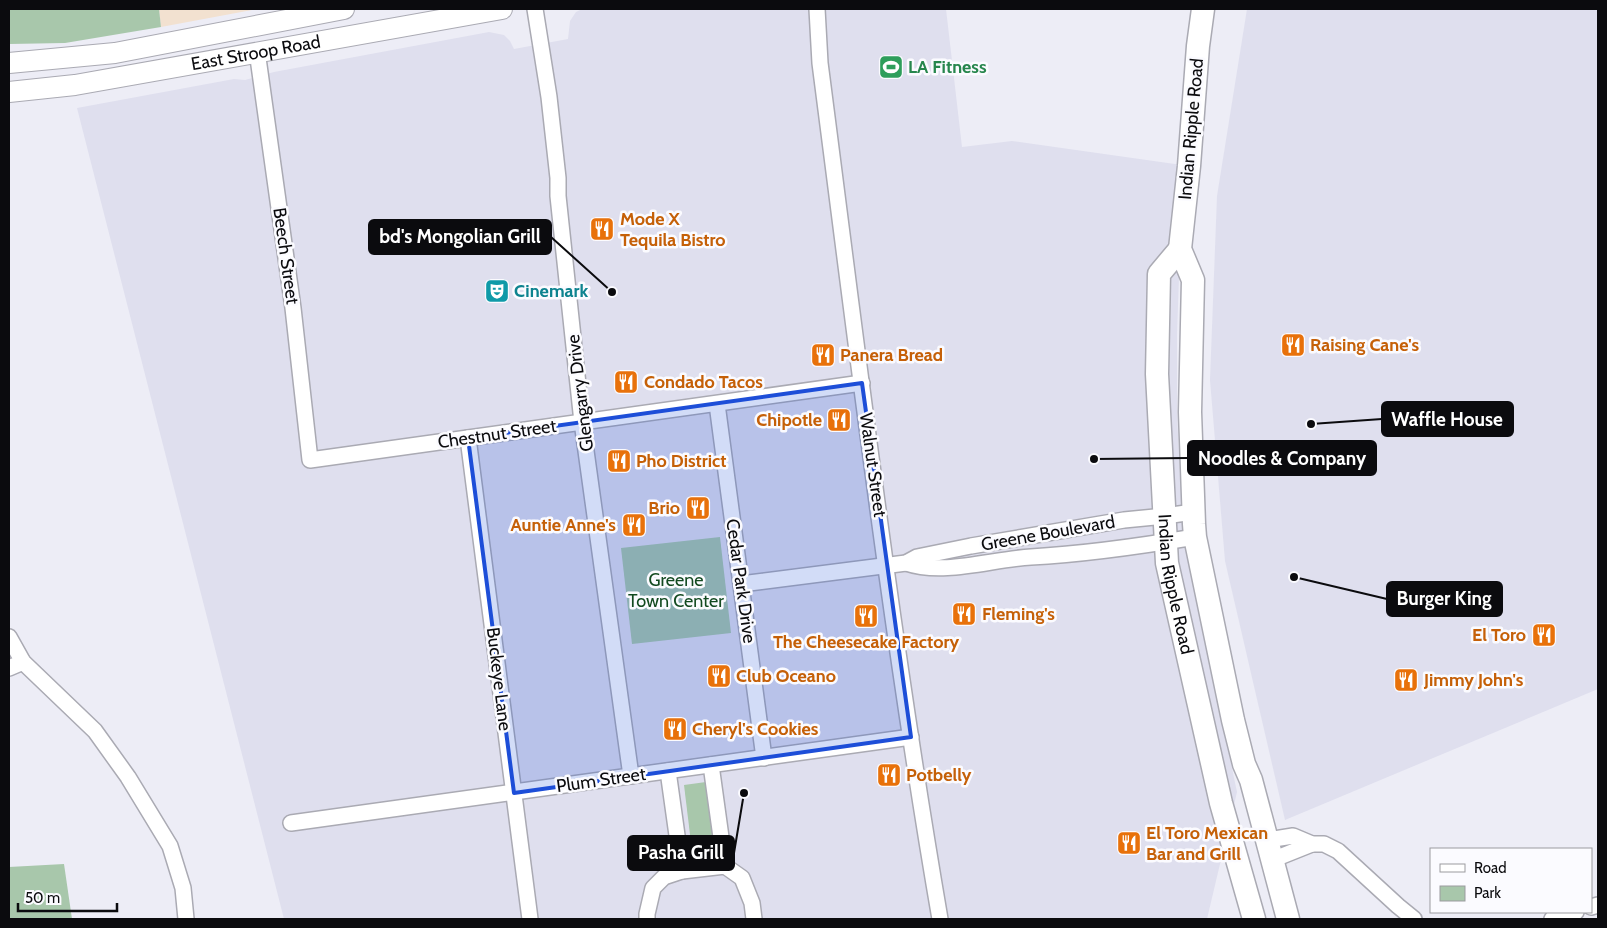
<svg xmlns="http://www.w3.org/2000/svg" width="1607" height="928" viewBox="0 0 1607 928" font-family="Cabin,sans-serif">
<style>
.built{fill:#dfdfee}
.education{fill:#f2e1d0}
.green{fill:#a8c7ab}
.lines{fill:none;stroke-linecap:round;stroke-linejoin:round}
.minor-casing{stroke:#aaaab3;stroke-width:18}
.secondary-casing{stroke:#aaaab3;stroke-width:22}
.primary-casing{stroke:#aaaab3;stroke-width:25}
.minor{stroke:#fff;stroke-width:15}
.secondary{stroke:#fff;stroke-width:20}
.primary{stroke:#fff;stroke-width:22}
.marked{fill:#1d4ed8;fill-opacity:0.2;stroke:#1d4ed8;stroke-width:4;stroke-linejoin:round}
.labels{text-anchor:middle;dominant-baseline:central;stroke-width:5;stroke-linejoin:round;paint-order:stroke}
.street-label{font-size:18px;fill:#0b0b0e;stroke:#fbfbff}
.leisure-label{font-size:18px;font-weight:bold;fill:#27864d;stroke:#fbfbff;text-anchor:start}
.food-label{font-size:18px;font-weight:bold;fill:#c56008;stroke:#fbfbff;text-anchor:start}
.culture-label{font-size:18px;font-weight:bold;fill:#0d838f;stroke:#fbfbff;text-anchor:start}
.park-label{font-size:18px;fill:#134a20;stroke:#fbfbff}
.leader{fill:none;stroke:#0b0b0e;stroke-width:2}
.callout-dot{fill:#0b0b0e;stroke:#fbfbff;stroke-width:2}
.callout{fill:#0b0b0e;stroke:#0b0b0e;stroke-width:2}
.callout-label{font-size:19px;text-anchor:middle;font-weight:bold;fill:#fff}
</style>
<rect width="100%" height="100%" fill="#ededf6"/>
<g class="built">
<polygon points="582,9 946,9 962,147 1012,141 1189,166 1180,249 1177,335 1177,413 1180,479 1185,526 1206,644 1237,792 1207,919 284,919 77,108 234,79 245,80 274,72 489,32 504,35 510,41 514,49 568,39 570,21 576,12"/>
<polygon points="1247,9 1598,9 1598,689 1285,820 1225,561 1210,380 1217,196"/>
</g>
<polygon class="education" points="159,9 258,9 161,27"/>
<g class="green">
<polygon points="9,9 159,9 161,27 65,43 9,44"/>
<polygon points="720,537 731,633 632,644 621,548"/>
<polygon points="706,782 714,848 692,851 684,785"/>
<polygon points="64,864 72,919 9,919 9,867"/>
</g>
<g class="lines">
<defs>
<g id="minor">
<polyline points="535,9 549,97 558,178 558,196 582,422 631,776"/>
<path d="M817,9l3,54c37,285 71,572 120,856"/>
<polyline points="257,51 293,308 310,460 862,383"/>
<polyline points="717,404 764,758"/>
<polyline points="468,438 530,919"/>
<path d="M906,563c38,13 86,-4 125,-6 55,-3 110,-11 164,-20"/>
<polyline points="741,584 906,563 917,557 971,546 1124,520 1165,516 1193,512"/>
<polyline points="9,637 23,662 95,731 128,777 170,846 183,888 186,919"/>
<polyline points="9,668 23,662"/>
<polyline points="711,765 725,866"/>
<polyline points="668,771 682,871"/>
<polyline points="291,823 911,737"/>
<polyline points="1267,840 1293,836 1312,844 1324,844 1338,851 1398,906 1414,919"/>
<polyline points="1272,860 1312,844"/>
<polyline points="1591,907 1598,905"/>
<polyline points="647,919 647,914 653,888 664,877 682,871 725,866 742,878 752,903 754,919"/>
<polyline points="1552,919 1576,912"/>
</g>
<g id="secondary">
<polyline points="9,63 115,53 344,9"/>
<path id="s1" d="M9,92l66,-7 427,-76"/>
</g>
<g id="primary">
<polyline points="1203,9 1198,46 1189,166 1180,249 1193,280 1190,412 1194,524 1195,537 1233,720 1244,764 1251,780 1288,919"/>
<path id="s2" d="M1180,249l-21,25 -2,100 10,189 54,240 33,116"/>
</g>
</defs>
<use href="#minor" class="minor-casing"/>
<use href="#secondary" class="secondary-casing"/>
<use href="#primary" class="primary-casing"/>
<use href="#minor" class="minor"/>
<use href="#secondary" class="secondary"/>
<use href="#primary" class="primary"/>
</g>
<path class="marked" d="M862,383l49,354 -397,56 -46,-355z"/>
<defs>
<symbol id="stadium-square" viewBox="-11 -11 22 22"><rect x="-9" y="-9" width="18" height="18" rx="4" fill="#2e9e5b" stroke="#fbfbff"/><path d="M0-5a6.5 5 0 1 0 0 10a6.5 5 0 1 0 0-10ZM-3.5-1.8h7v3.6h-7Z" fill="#fff"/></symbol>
<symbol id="restaurant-square" viewBox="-11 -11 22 22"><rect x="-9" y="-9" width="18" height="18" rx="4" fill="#e8710a" stroke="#fbfbff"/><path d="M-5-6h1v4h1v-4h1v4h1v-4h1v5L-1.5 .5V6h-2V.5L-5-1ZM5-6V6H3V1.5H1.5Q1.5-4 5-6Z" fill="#fff"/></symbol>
<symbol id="theatre-square" viewBox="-11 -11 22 22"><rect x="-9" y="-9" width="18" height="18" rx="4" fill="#0f9aa8" stroke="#fbfbff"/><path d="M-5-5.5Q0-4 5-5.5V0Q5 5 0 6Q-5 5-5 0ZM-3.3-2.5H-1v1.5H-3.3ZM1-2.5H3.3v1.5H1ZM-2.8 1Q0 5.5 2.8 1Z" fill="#fff"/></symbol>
</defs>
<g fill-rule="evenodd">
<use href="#stadium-square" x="877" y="53" width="28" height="28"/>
<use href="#restaurant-square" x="588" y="215" width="28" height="28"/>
<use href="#theatre-square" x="483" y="277" width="28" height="28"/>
<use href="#restaurant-square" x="1279" y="331" width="28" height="28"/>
<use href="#restaurant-square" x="809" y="341" width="28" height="28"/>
<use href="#restaurant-square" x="612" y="368" width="28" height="28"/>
<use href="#restaurant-square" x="825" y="406" width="28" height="28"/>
<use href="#restaurant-square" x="605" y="447" width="28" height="28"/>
<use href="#restaurant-square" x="684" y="494" width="28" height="28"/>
<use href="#restaurant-square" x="620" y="511" width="28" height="28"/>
<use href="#restaurant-square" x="950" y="600" width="28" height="28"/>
<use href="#restaurant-square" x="852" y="602" width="28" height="28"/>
<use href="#restaurant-square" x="1530" y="621" width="28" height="28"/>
<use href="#restaurant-square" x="705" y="662" width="28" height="28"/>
<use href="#restaurant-square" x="1392" y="666" width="28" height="28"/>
<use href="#restaurant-square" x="661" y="715" width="28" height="28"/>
<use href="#restaurant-square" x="875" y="761" width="28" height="28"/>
<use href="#restaurant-square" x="1115" y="829" width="28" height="28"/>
</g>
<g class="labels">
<g class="street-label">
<text stroke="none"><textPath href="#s1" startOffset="250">East Stroop Road</textPath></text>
<text transform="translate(1191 129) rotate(-85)">Indian Ripple Road</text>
<text transform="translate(286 256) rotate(82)">Beech Street</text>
<text transform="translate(580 393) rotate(-97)">Glengarry Drive</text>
<text transform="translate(497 434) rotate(-8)">Chestnut Street</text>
<text transform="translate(873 465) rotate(82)">Walnut Street</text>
<text transform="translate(1048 533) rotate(-10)">Greene Boulevard</text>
<text transform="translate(741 581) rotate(82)">Cedar Park Drive</text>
<text stroke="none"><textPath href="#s2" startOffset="344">Indian Ripple Road</textPath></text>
<text transform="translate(499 679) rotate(83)">Buckeye Lane</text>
<text transform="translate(601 780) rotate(-8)">Plum Street</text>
</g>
<g class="leisure-label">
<text x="908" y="67">LA Fitness</text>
</g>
<g class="food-label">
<text x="620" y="219">Mode X<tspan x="620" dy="21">Tequila Bistro</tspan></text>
<text x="1310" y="345">Raising Cane's</text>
<text x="840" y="355">Panera Bread</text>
<text x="644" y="382">Condado Tacos</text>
<text x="822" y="420" text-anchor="end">Chipotle</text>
<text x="636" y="461">Pho District</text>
<text x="680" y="508" text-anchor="end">Brio</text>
<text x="616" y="525" text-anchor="end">Auntie Anne's</text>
<text x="982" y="614">Fleming's</text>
<text x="1526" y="635" text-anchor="end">El Toro</text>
<text x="866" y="642" text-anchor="middle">The Cheesecake Factory</text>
<text x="736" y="676">Club Oceano</text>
<text x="1424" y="680">Jimmy John's</text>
<text x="692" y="729">Cheryl's Cookies</text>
<text x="906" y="775">Potbelly</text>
<text x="1146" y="833">El Toro Mexican<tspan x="1146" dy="21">Bar and Grill</tspan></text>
</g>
<g class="culture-label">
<text x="514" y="291">Cinemark</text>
</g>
<g class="park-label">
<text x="676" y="580">Greene<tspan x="676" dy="21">Town Center</tspan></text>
</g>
</g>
<path class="leader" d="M612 292L551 237M1311 424L1382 419M1094 459L1188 458M1294 577L1387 599M744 793L734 853"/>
<g class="callout-dot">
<circle cx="612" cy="292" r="5"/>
<circle cx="1311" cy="424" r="5"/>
<circle cx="1094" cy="459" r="5"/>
<circle cx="1294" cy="577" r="5"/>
<circle cx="744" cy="793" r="5"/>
</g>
<g class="callout">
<rect x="369" y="220" width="182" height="34" rx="5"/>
<rect x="1382" y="402" width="131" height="34" rx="5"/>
<rect x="1188" y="441" width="188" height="34" rx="5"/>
<rect x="1387" y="582" width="115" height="34" rx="5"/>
<rect x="628" y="836" width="106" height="34" rx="5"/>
</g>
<g class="callout-label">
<text x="460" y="243">bd's Mongolian Grill</text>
<text x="1447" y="426">Waffle House</text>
<text x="1282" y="465">Noodles &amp; Company</text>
<text x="1444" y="605">Burger King</text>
<text x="681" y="859">Pasha Grill</text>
</g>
<rect width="1607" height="928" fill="none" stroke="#0b0b0e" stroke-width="20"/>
<rect x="1430" y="848" width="162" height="65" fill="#fbfbff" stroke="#9b9b9f"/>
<rect x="1440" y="864" width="25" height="8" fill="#ffffff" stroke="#9b9b9f"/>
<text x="1474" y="873" font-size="15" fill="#0b0b0e">Road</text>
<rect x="1440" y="886" width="25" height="15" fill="#a8c7ab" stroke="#9b9b9f"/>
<text x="1474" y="898" font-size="15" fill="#0b0b0e">Park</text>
<path d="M18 903v8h99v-8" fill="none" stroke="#0b0b0e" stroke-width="2.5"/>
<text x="25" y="903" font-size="15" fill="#0b0b0e" stroke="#fbfbff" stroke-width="4" paint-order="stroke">50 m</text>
</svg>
